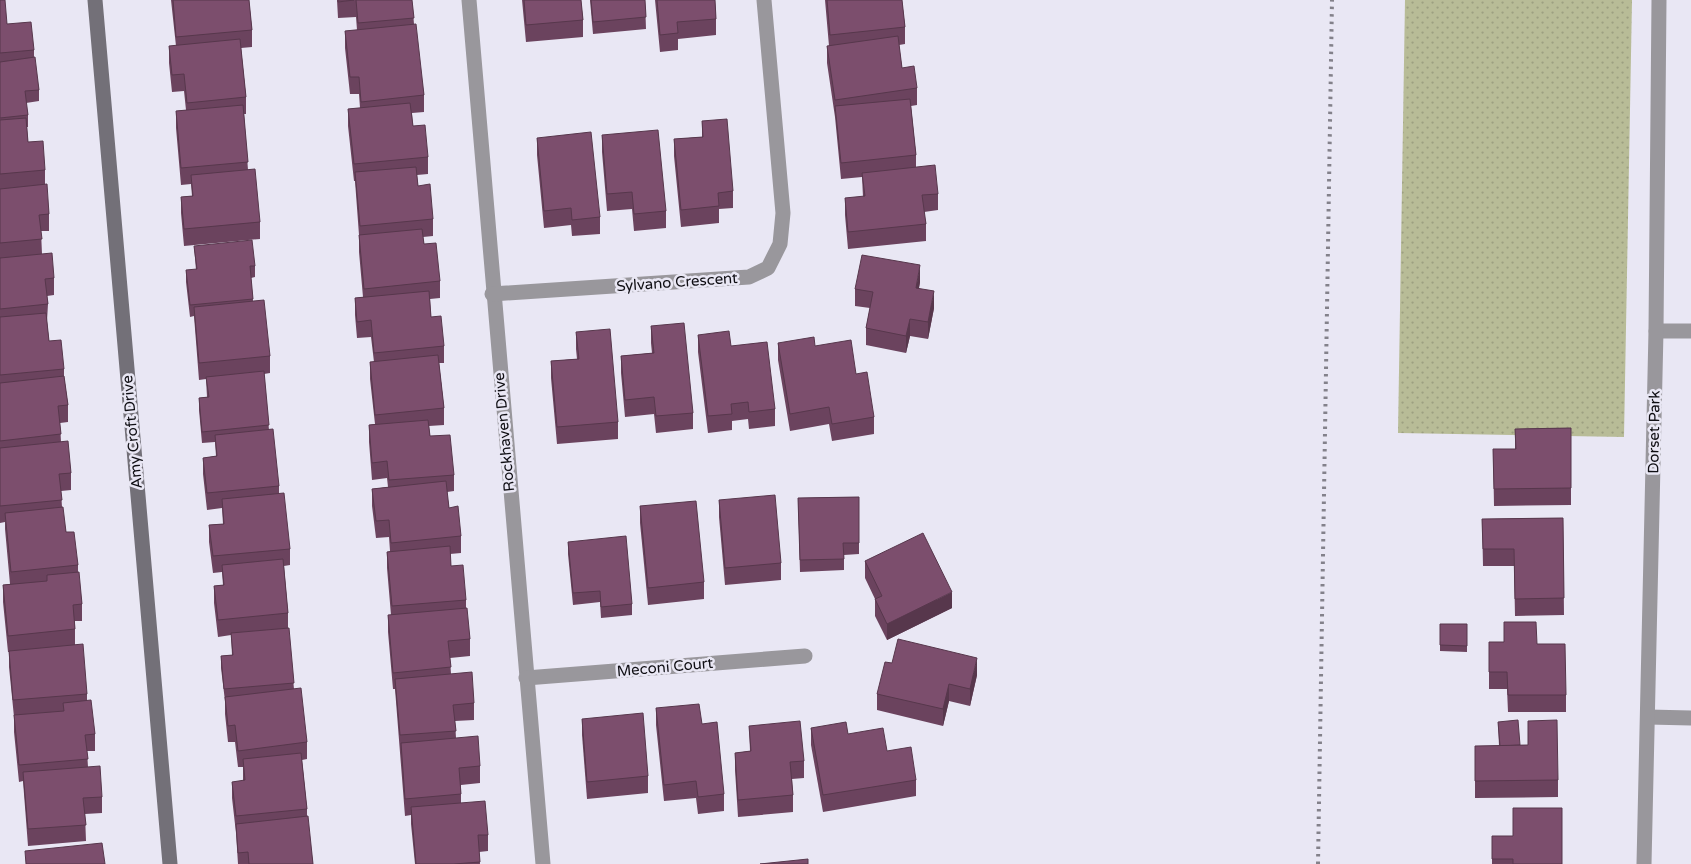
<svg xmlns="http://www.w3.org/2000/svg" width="1691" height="864" viewBox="0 0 1691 864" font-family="'Varela Round',sans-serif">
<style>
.park{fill:url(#park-dots)}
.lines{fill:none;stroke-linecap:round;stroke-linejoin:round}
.street{stroke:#99979c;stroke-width:15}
.secondary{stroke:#737078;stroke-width:15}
.rail{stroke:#83818a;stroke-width:4;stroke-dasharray:2.5 5;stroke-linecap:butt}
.wall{fill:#6b435e}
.shaded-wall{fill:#57374c}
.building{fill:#7c4e6d;stroke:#57374c}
.labels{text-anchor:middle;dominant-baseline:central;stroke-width:5;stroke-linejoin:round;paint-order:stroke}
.street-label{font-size:15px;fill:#0f0e13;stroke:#e9e7f4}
</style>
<defs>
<pattern id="park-dots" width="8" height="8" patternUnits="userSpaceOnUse" patternTransform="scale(1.25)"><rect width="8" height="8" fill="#b8bc97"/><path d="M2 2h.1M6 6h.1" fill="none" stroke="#9da081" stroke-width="1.8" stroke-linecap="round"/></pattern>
</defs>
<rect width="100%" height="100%" fill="#e9e7f4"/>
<polygon class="park" points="1405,0 1632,0 1624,437 1398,433"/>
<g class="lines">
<g class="street">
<polyline points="469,0 543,864"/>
<polyline points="492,294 749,277 768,268 780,244 783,213 764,0"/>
<polyline points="1656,331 1691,331"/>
<polyline points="526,678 805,656"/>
<polyline points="1648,717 1691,718"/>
<polyline points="1644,864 1656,331 1659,0"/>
</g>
<polyline class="secondary" points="95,0 170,864"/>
<polyline class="rail" points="1318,864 1332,0"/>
</g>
<g class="wall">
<polygon points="0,0 7,24 34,50 34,58 39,90 39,101 26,103 28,115 28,127 27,127 28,142 45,170 45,184 49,214 49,231 41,231 42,254 54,278 54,295 47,296 48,304 47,321 49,341 64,369 64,376 68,405 68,422 60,423 61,442 71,473 71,490 61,491 62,507 66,532 78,565 78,572 82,604 82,621 75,621 75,645 87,694 87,701 95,734 95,751 87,751 88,767 102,797 102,813 85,814 86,841 28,846 23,781 19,782 14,732 14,717 9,667 9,652 8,652 3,602 3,585 10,584 5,529 5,522 0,523"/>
<polygon points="171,0 249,0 252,30 252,47 241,48 246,97 246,114 244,114 248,170 260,222 260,239 184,246 181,213 181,197 192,196 191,184 181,185 176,128 176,111 186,110 184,91 172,92 169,63 169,46 176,46"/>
<polygon points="337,0 412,0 414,24 424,95 424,112 412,113 413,126 428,157 428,174 417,175 418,186 433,219 433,236 423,237 424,244 440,281 440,298 430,299 431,317 444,346 444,363 439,363 444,408 444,425 429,426 430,436 454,475 454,491 447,492 449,508 461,536 461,553 450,554 451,566 466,600 466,608 470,639 470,656 450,658 451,674 474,703 474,720 455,721 456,738 480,766 480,783 461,785 461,803 488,835 488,851 479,852 480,864 415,864 411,824 411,815 405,816 395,689 393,689 388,632 388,615 391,615 387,568 387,552 390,551 389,537 376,538 372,506 372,489 388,487 387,478 372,480 369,442 369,425 375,424 370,379 370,362 374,362 371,337 357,338 355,315 355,298 363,297 359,252 359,235 355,181 354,181 348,126 348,109 360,108 359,94 350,94 345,48 345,31 357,30 356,17 338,18"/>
<polygon points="522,0 581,0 583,20 583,37 526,42"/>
<polygon points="590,0 645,0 646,29 593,34"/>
<polygon points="655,0 715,0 716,19 716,35 678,39 678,50 660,52"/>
<polygon points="825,0 902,0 905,27 905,44 899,45 902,68 917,88 917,105 911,106 916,155 916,167 938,194 938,210 924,212 926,224 926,241 848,249 845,215 845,198 863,197 862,177 841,179 835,117 827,63 827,46 829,46"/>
<polygon points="702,121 733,191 733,208 719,209 719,223 681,227 674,156 674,139 702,137"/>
<polygon points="602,135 666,211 666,228 634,231 632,209 607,211 602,152"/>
<polygon points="537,138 600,217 600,234 572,236 571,225 544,228 537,155"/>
<polygon points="194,246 255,266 255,277 251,278 253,301 270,356 270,373 264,374 269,430 279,486 279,493 290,549 290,565 284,566 288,613 288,628 294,689 307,742 307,759 302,760 307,809 307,817 313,864 238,864 236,833 232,798 232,782 243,781 243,767 238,767 235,742 228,742 225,714 225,701 221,668 221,656 232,655 231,635 218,637 214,603 214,586 223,585 222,572 213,573 209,542 209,525 223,524 222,508 207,510 203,474 203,458 216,456 215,442 202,443 199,410 199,398 207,397 206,379 199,380 194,316 190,317 186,282 186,270 196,270"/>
<polygon points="920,282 919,288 934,308 928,339 910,336 906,353 866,345 866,328 870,308 855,306 855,289"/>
<polygon points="651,326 693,413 693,429 656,433 654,414 625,417 621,373 621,356 652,353 651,343"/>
<polygon points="576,332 618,422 618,439 557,444 551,378 551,361 577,359 576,349"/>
<polygon points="698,335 731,346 775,409 775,426 749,429 748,419 732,421 732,430 708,433 698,352"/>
<polygon points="778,343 815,346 856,374 874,417 874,434 832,441 829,424 790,431 778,360"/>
<polygon points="1571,428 1571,505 1494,506 1493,449 1515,449 1515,429"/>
<polygon points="859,497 859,554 844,555 844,570 800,572 798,498"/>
<polygon points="719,500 781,563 781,580 725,585 719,517"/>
<polygon points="640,506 704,582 704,599 648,605 640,523"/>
<polygon points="1563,518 1564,615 1515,616 1514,566 1483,566 1482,519"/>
<polygon points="568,542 632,604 632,615 601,618 600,602 573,605 568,554"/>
<polygon points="865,561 952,608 887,640 875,616 875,599 865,578"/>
<polygon points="1440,624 1467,624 1467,652 1440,651"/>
<polygon points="1489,642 1537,644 1566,695 1566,712 1508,712 1507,689 1489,689"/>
<polygon points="892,663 977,675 970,706 949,701 943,726 877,710 877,694"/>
<polygon points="656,708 702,724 724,794 724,811 698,814 696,798 664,801 656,725"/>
<polygon points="582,719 648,776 648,793 587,799 582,735"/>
<polygon points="1528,721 1558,780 1558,797 1475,798 1475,746 1499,746 1498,722 1520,745 1528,745"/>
<polygon points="749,726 804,761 804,778 792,779 793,795 793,812 738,817 735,770 735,753 750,751"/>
<polygon points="811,728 848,734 887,751 916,780 916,796 823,812 811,745"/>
<polygon points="1492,836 1562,864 1492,864"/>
</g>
<g class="shaded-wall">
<polygon points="920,265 920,282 916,304 916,288"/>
<polygon points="934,291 934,308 928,339 928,322"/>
<polygon points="910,319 910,336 906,353 906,336"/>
<polygon points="952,592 952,608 887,640 887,624"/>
<polygon points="977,658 977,675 970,706 970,689"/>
<polygon points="949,684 949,701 943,726 943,709"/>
</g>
<g class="building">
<polygon points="0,0 5,0 7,24 31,22 34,50 0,53"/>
<polygon points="173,0 249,0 252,30 176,37"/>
<polygon points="338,0 354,0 338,2"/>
<polygon points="356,0 412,0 414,18 358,23"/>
<polygon points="524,0 581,0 583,20 526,25"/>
<polygon points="591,0 645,0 646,17 593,22"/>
<polygon points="657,0 715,0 716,19 677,22 678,33 660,35"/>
<polygon points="827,0 902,0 905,27 830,35"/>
<polygon points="416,24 424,95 361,102 359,77 350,77 345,31"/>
<polygon points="898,36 902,68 914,66 917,88 835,100 827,46"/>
<polygon points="240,39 246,97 187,103 184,74 172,75 169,46"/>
<polygon points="35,57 39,90 25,91 28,115 0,118 0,62"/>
<polygon points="910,99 916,155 841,163 835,106"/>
<polygon points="410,103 413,126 425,125 428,157 354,164 348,109"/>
<polygon points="243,105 248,162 181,168 176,111"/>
<polygon points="26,118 28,142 43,141 45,170 0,174 0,120"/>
<polygon points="727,119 733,191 718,193 719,206 681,210 674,139 703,137 702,121"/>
<polygon points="658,130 666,211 634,214 632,192 607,194 602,135"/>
<polygon points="591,132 600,217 572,220 571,208 544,211 537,138"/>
<polygon points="935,165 938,194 922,195 926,224 848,232 845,198 865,196 862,173"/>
<polygon points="416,167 418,186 430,184 433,219 360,226 355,172"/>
<polygon points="255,169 260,222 184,229 181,197 193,196 191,175"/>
<polygon points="47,184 49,214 39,215 42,239 0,243 0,189"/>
<polygon points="422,229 424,244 436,243 440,281 364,289 359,235"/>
<polygon points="252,240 255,266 250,266 253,299 190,305 186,270 197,269 194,246"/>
<polygon points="52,253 54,278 45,279 48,304 0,309 0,258"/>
<polygon points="862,255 920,265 916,288 934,291 928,322 910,319 906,336 866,328 873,292 855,289"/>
<polygon points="429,291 431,317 441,316 444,346 374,353 371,320 357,322 355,298"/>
<polygon points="264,300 270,356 199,363 194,307"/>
<polygon points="46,313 49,341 61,340 64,369 0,375 0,317"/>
<polygon points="684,323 693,413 656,416 654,397 625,400 621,356 654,353 651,326"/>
<polygon points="610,329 618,422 557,427 551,361 579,359 576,332"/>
<polygon points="729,331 731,346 767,342 775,409 749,412 748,402 731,404 732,414 708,416 698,335"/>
<polygon points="814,337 815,346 851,340 856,374 867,372 874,417 832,424 829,407 790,414 778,343"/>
<polygon points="438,355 444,408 375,415 370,362"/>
<polygon points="264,371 269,425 202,432 199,398 209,397 206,377"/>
<polygon points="64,376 68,405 58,406 61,434 0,441 0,383"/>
<polygon points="428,420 430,436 450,435 454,475 389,480 387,461 372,463 369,425"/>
<polygon points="1571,428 1571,488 1494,489 1493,449 1516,449 1515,429"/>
<polygon points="273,429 279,486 207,493 203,458 217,456 215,435"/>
<polygon points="68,441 71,473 59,474 62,500 0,506 0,448"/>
<polygon points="446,481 449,508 458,506 461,536 391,543 389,520 376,521 372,489"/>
<polygon points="284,493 290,549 213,556 209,525 224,524 222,499"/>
<polygon points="775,495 781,563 725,568 719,500"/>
<polygon points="859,497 859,543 843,543 844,559 800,560 798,498"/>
<polygon points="696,501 704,582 648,588 640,506"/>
<polygon points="63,507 66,532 74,532 78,565 11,572 5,513"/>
<polygon points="1563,518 1564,598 1515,599 1514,549 1483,549 1482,519"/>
<polygon points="923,533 952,592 887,624 875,599 882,596 865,561"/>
<polygon points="626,536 632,604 601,607 600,591 573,593 568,542"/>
<polygon points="450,546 451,566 463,565 466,600 392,606 387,552"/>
<polygon points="283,559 288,613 218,620 214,586 224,585 222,565"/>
<polygon points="79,572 82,604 73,605 75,629 8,636 3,585 47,581 47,575"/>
<polygon points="467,608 470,639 448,641 451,667 393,673 388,615"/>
<polygon points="1504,622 1536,622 1537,644 1565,644 1566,695 1508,695 1507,672 1489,672 1489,642 1504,642"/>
<polygon points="1440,624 1467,624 1467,646 1440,645"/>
<polygon points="289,628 294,683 224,689 221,656 233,655 231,633"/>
<polygon points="898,639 977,658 970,689 949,684 943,709 877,694 885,662 892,663"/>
<polygon points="83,644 87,694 13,700 9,651"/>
<polygon points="472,672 474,703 453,705 456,731 400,735 395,679"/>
<polygon points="301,688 307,742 238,751 235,725 228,726 225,697"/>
<polygon points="91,700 95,734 85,735 88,759 19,765 14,715 64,711 63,703"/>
<polygon points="699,704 702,724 717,722 724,794 698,797 696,781 664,785 656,708"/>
<polygon points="643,713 648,776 587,782 582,719"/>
<polygon points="1518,720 1520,745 1500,746 1498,722"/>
<polygon points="1557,720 1558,780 1475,781 1475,746 1528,745 1528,721"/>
<polygon points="800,721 804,761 790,762 793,795 738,800 735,753 751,751 749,726"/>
<polygon points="846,722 848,734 883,728 887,751 911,747 916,780 823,795 811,728"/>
<polygon points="478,736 480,766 459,768 461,794 405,799 401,743"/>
<polygon points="301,753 307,809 236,816 232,782 245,780 243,759"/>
<polygon points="100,766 102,797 83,798 86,825 28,829 23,772"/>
<polygon points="485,801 488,835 478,835 480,862 454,864 416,864 411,807"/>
<polygon points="1513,808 1562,808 1562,864 1513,864 1513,859 1492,859 1492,836 1513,836"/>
<polygon points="308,816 313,864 249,864 248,852 238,853 236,824"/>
<polygon points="102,843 105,864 26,864 25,851"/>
<polygon points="808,859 808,864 760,864"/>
</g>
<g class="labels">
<g class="street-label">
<text transform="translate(677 282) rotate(-4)">Sylvano Crescent</text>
<text transform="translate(132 432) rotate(-95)">Amy Croft Drive</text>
<text transform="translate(504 432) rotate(-95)">Rockhaven Drive</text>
<text transform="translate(1654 432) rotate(-89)">Dorset Park</text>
<text transform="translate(665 667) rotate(-5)">Meconi Court</text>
</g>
</g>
</svg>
